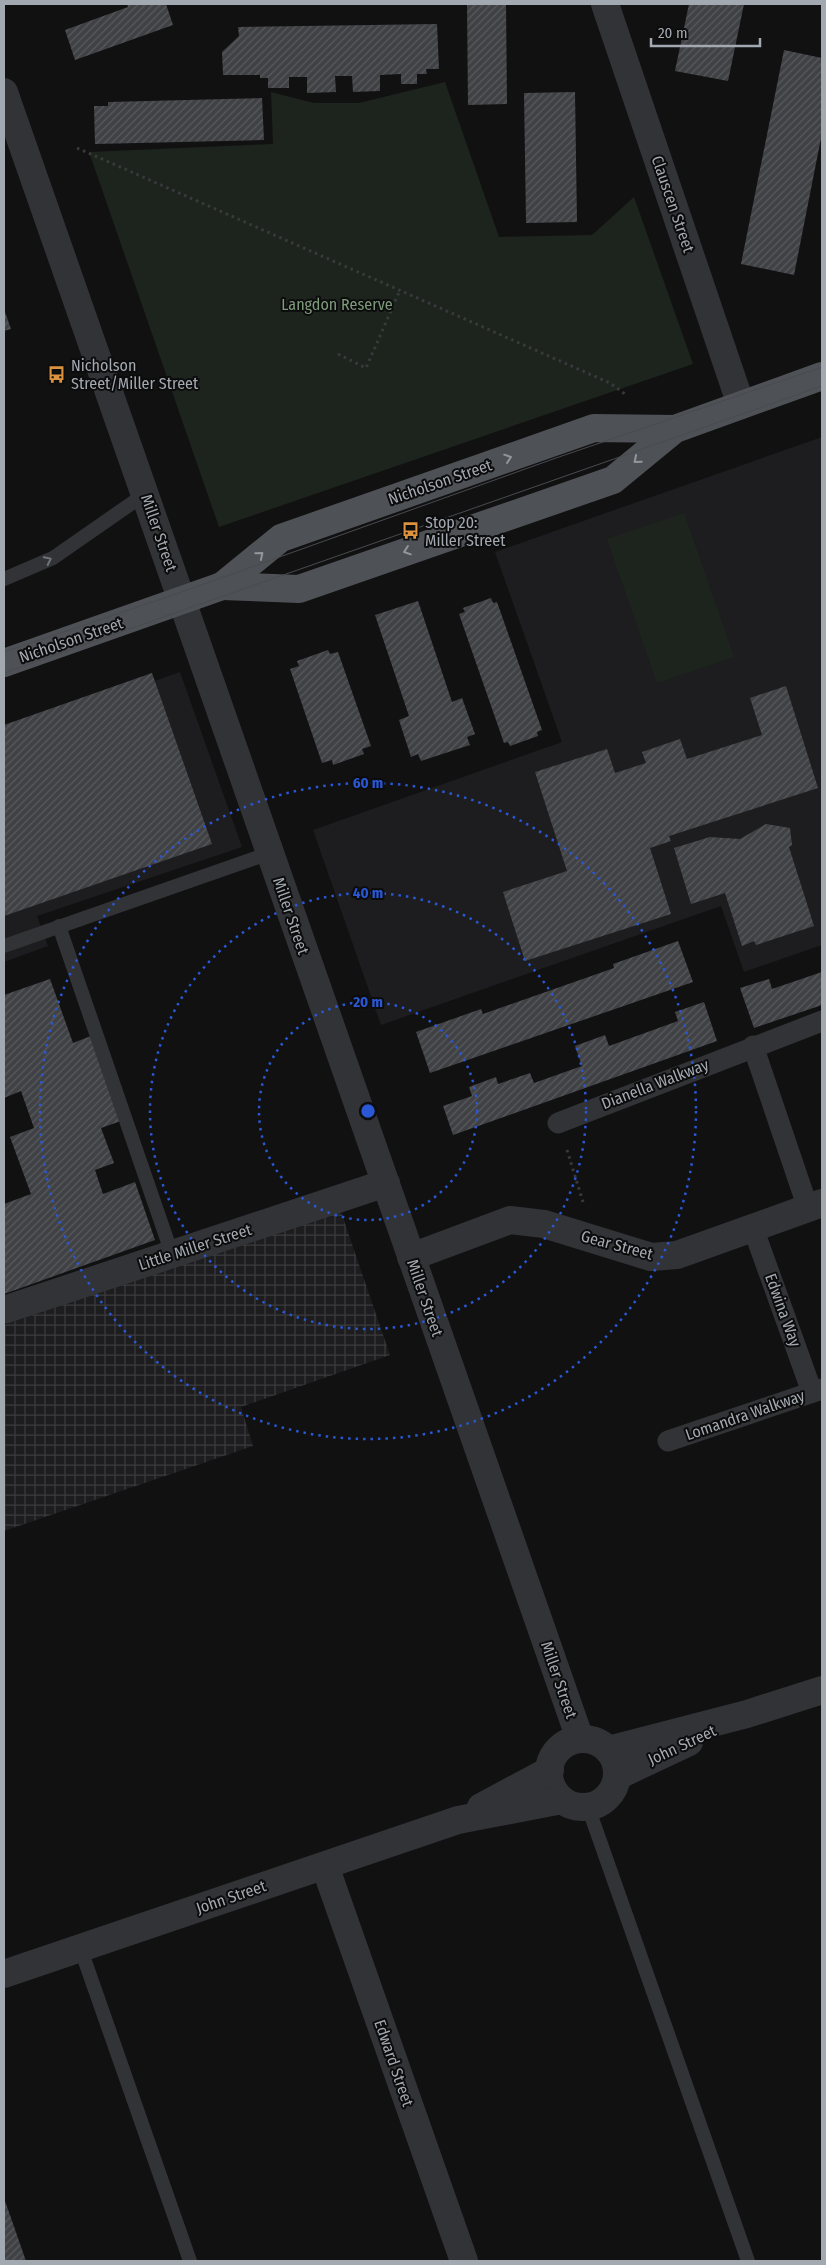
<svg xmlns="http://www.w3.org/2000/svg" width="826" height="2265" viewBox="0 0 826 2265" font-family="'Fira Sans Condensed',sans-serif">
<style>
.built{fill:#1d1d1f}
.industrial{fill:url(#industrial-grid)}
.green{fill:#1d241d}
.building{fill:url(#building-hatch)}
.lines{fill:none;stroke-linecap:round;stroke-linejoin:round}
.path{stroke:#383a3d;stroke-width:3;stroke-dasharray:2.5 4;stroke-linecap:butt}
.service{stroke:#323336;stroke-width:14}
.pedestrian{stroke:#323336;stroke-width:21}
.minor{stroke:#323336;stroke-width:28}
.primary{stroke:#4e5155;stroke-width:28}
.tram{stroke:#494b4f;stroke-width:1}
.oneway{stroke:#92979f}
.oneway2{stroke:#70747a}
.ring{fill:none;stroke:#2a57d4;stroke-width:2.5;stroke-dasharray:2.5 5}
.labels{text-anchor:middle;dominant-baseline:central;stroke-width:4;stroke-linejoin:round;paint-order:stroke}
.street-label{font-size:16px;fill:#a3a9b1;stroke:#0c0c0d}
.park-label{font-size:16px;fill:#7e9a7c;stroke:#0c0c0d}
.poi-label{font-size:16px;fill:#a3a9b1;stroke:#0c0c0d;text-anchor:start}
.centre{fill:#2a57d4;stroke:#0c0c0d;stroke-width:2.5}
.ring-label{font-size:15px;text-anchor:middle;font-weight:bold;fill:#2a57d4;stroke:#0c0c0d;stroke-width:4;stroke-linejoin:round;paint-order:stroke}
</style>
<defs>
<pattern id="industrial-grid" width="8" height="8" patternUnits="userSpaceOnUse" patternTransform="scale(1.25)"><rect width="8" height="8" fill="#1d1d1f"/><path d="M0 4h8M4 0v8" fill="none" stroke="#3b3b3d"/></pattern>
<pattern id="building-hatch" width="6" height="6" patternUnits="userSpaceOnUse" patternTransform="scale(1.25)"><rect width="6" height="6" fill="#404145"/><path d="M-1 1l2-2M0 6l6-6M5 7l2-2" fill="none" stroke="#585a5d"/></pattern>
</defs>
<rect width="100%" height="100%" fill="#111112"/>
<g class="built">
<polygon points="822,437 822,945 744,972 721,906 381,1025 313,830 562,742 495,552"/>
<polygon points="180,672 242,847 37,916 48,946 4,962 4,735"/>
</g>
<polygon class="industrial" points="340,1209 390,1355 241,1407 253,1446 4,1531 4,1325"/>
<g class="green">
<polygon points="445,82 499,237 592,235 634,197 693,364 219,527 89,152 273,144 271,92 314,103 359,103"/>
<polygon points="684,513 734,657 657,683 607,539"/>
</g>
<g class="building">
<polygon points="127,4 166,4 173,25 75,60 65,30 128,7"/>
<polygon points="467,4 506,4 507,104 468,105"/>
<polygon points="689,4 744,4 728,81 675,71"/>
<polygon points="437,24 439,69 426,69 427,74 417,74 417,84 401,84 401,74 380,75 380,91 353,92 352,76 335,76 336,92 307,93 307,77 289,77 289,88 268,88 268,78 260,78 260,75 223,75 222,52 239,36 238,27"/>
<polygon points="784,50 822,58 822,133 794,275 741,264"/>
<polygon points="575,92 577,222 526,223 524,93"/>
<polygon points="262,98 264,140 95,144 94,106 108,106 108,102"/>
<polygon points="4,309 11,329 4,331"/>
<polygon points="491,598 493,603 497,602 542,730 537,732 538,736 510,746 508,742 504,743 459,614 465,612 463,608"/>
<polygon points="418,601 452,702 462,698 475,734 467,737 470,745 421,761 418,754 411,757 399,720 409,716 375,615"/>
<polygon points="328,650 330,654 338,652 371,746 362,749 364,754 333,765 332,760 322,763 290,669 299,666 297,661"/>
<polygon points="152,673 212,844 4,916 4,725"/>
<polygon points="786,686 818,788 669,836 671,841 650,848 671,914 525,961 503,892 567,871 535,772 607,749 615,773 646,763 642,752 680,739 687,759 762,735 750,698"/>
<polygon points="766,824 790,828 792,845 789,847 814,926 756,945 754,941 742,946 725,893 691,904 674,848 710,837 740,839"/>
<polygon points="678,941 693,982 430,1073 416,1032 481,1009 483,1014 614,968 613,964"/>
<polygon points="822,972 822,1005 754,1028 740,988 769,979 772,989"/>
<polygon points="50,979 73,1043 91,1036 121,1121 101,1128 114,1163 95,1170 103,1194 135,1182 155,1240 4,1294 4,1204 31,1194 10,1137 34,1128 21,1091 4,1098 4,995"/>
<polygon points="704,1002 717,1041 453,1135 443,1106 472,1096 469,1087 496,1077 498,1084 530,1073 534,1083 582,1066 575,1046 605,1035 609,1046 678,1021 675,1012"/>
<polygon points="4,2198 26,2261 4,2261"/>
</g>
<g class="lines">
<g class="path">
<polyline points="77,148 610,383 625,394"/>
<polyline points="338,354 366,368 400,290"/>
<polyline points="567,1150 583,1202"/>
</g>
<g class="service">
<polyline points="4,579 53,558 145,494"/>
<polyline points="59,926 172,1254"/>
<polyline points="4,946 270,853"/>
<polyline points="588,1807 748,2261"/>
<polyline points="80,1947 190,2261"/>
</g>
<g class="pedestrian">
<polyline points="753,1046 808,1208"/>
<polyline points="558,1123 822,1021"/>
<polyline points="753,1228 812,1392"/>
<polyline points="668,1441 822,1389"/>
</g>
<g class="minor">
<polyline points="605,4 741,405"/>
<polyline points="4,92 580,1739"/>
<polyline points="411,1257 510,1220 544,1224 651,1257 677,1255 822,1203"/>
<polyline points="4,1310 386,1183"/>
<circle cx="583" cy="1773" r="34"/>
<polyline points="608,1750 747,1714 822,1690"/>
<polyline points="617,1776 689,1742"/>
<polyline points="481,1807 550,1770"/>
<polyline points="325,1866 464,2261"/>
<polyline points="4,1974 458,1820 562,1800"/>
</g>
<g class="primary">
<polyline points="222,586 299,589 613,480 675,429 822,376"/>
<polyline points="4,663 222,586 281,538 594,428 675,429"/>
</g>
<g class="tram">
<polyline points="4,652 179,593 556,458 822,367"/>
<polyline points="4,673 822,386"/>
</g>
</g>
<defs><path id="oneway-chevron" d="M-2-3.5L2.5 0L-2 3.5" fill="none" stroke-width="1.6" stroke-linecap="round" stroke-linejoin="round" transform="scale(1.25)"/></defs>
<g class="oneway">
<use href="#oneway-chevron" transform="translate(508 458) rotate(-19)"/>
<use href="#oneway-chevron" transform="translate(637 460) rotate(140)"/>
<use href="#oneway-chevron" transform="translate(407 551) rotate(161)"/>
<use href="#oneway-chevron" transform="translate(260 555) rotate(-40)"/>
</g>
<use class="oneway2" href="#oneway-chevron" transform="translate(48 560) rotate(-26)"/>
<g class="ring">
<circle cx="368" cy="1111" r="109"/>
<circle cx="368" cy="1111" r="218"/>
<circle cx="368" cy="1111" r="328"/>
</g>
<defs>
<symbol id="bus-bare" viewBox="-9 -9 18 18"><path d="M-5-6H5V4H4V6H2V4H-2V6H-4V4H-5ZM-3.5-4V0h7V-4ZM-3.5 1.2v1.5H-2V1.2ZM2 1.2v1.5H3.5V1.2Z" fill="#dd923d" stroke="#0c0c0d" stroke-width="2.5" paint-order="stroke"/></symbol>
</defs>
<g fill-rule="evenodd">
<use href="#bus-bare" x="44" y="362" width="25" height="25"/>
<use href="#bus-bare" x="398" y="518" width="25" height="25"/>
</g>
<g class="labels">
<g class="street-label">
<text transform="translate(673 204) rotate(71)">Clauscen Street</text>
<text transform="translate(440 482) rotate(-19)">Nicholson Street</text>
<text transform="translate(159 533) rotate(71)">Miller Street</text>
<text transform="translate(71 640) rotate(-19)">Nicholson Street</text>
<text transform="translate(291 916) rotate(71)">Miller Street</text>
<text transform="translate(655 1084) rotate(-21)">Dianella Walkway</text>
<text transform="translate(617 1245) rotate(15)">Gear Street</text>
<text transform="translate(195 1247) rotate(-18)">Little Miller Street</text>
<text transform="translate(425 1298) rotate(71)">Miller Street</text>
<text transform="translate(783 1310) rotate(70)">Edwina Way</text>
<text transform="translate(745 1415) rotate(-19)">Lomandra Walkway</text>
<text transform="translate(559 1680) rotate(71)">Miller Street</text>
<text transform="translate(682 1745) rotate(-25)">John Street</text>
<text transform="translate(231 1897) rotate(-19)">John Street</text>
<text transform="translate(394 2063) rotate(71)">Edward Street</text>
</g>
<g class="park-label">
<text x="337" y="304">Langdon Reserve</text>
</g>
<g class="poi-label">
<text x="71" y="365">Nicholson<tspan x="71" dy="18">Street/Miller Street</tspan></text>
<text x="425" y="522">Stop 20:<tspan x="425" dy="18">Miller Street</tspan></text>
</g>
</g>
<circle cx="368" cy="1111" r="8" class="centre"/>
<g class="ring-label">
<text x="368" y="788">60 m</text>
<text x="368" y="898">40 m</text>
<text x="368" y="1007">20 m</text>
</g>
<rect width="826" height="2265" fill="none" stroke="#a3a9b1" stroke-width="10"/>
<path d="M651 38v8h109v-8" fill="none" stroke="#a3a9b1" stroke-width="2.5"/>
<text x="658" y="38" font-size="15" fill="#a3a9b1" stroke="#0c0c0d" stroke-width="4" paint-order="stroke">20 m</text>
</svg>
